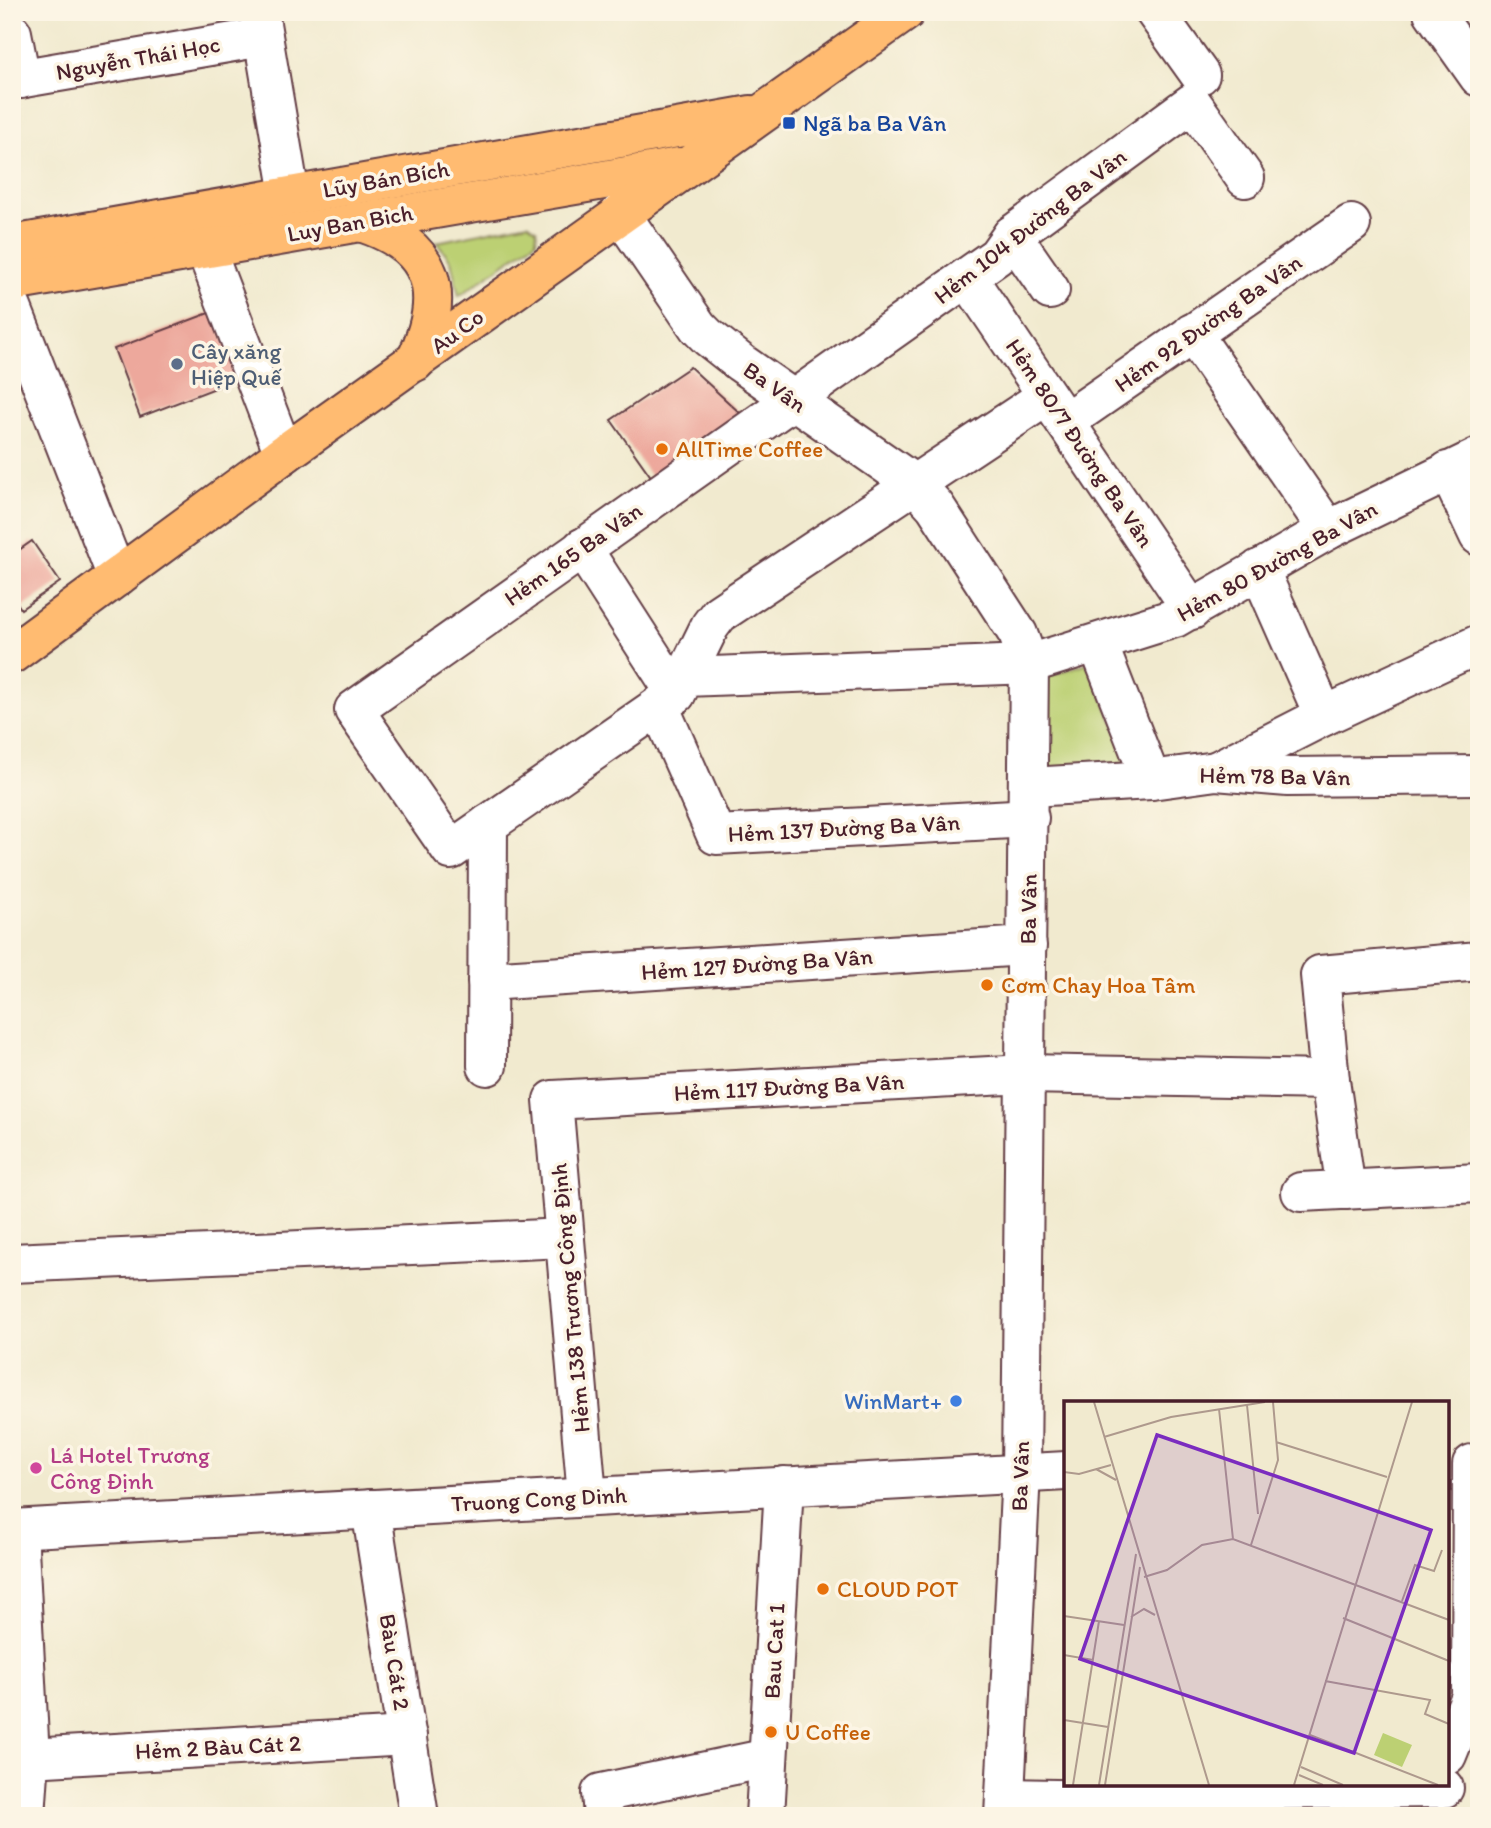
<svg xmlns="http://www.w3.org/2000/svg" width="1491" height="1828" viewBox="0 0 1491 1828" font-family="Itim,sans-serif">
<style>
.green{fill:#bcd073;stroke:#83784f;stroke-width:2}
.building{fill:#eda89c}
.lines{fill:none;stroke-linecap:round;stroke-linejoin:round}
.minor-casing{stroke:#633d44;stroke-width:42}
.major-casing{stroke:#633d44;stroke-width:42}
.minor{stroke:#fff;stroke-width:38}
.major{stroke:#ffbb71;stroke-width:38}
.transit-dot{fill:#1a4fb4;stroke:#fcf5e5;stroke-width:2.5}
.service-dot{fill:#5c6f8a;stroke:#fcf5e5;stroke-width:2.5}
.food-dot{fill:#e8710a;stroke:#fcf5e5;stroke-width:2.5}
.shop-dot{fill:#3f7fe0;stroke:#fcf5e5;stroke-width:2.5}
.hotel-dot{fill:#d1479c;stroke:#fcf5e5;stroke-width:2.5}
.labels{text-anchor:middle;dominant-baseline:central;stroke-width:7;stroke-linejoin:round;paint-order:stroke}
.street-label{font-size:23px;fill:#4a1f2b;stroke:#fcf5e5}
.transit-label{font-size:23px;fill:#164399;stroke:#fcf5e5;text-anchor:start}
.service-label{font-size:23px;fill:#4e5e75;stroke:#fcf5e5;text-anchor:start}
.food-label{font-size:23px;fill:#c56008;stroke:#fcf5e5;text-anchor:start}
.shop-label{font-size:23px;fill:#366cbe;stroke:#fcf5e5;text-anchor:end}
.hotel-label{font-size:23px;fill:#b23c85;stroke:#fcf5e5;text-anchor:start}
.inset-road{fill:none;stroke:#ae998d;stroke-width:2}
.view{fill:#7b2cbf;fill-opacity:0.15;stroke:#7b2cbf;stroke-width:3.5}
.inset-edge{fill:none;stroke:#4a1f2b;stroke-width:3.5}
</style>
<rect width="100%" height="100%" fill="#fcf5e5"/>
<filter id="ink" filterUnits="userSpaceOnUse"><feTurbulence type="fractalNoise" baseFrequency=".0143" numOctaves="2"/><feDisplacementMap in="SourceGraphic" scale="14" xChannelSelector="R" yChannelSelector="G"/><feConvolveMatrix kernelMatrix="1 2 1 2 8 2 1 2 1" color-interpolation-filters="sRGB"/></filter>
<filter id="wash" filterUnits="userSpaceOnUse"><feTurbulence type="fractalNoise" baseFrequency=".00686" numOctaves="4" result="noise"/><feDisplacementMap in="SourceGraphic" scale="28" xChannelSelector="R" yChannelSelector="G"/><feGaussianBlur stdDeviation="1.57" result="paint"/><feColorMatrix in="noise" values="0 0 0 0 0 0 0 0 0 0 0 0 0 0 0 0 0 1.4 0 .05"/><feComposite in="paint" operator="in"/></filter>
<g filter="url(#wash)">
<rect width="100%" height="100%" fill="#f1eacf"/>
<g class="green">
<polygon points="528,223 537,230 536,241 459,296 451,261 437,242"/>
<polygon points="1087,663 1132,763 1047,771 1046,677"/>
</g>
<g id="blocks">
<g class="building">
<polygon points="214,311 239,379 140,417 114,349"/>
<polygon points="690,367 741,414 652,478 611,420"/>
<polygon points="32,541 60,582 21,609 12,595 12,555"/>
</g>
</g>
</g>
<g filter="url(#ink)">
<use href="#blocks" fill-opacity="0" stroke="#633d44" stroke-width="2"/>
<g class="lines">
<defs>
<g id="minor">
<polyline points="259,12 290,195"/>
<polyline points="1155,12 1200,75"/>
<polyline points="1433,12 1479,77"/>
<polyline points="12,33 21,79"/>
<polyline points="12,80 263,37"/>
<polyline points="1245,178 1192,103 1012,235 997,256 967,277 354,710 451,850 676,694 685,677 1029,664 1175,618 1328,530 1479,457"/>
<polyline points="620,213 698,327 708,337 741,363 916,485 935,506 1018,634 1029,664 1021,1472 1004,1816"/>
<polyline points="1012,235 1050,290"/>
<polyline points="205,248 284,454"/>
<polyline points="967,277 1192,610"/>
<polyline points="12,308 117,577"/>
<polyline points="1192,333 1328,530"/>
<polyline points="1065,422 1351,224"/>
<polyline points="1448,471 1479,536"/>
<polyline points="582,548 676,694"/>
<polyline points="1259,569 1324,716"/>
<polyline points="1098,644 1151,780"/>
<polyline points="685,677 710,626 719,614 1047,396"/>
<polyline points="659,706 716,835 1029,818"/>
<polyline points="1216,771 1324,716 1479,644"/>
<polyline points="1030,787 1151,780 1216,771 1288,777 1479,775"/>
<polyline points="487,981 1027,946"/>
<polyline points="487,1066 488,824"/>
<polyline points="1346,1190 1330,1080 1320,975 1479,961"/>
<polyline points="1301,1192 1479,1183"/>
<polyline points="12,1263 565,1238"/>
<polyline points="587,1496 553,1100 1026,1074 1330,1080"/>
<polyline points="371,1509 419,1816"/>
<polyline points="12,1529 1066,1471"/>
<polyline points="18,1529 30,1758 26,1816"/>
<polyline points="1447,1755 1471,1696 1472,1464"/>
<polyline points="30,1758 407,1736"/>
<polyline points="1249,1784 1249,1790 1444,1788"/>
<polyline points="1005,1798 1249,1803 1249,1816"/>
<polyline points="603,1816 601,1793 768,1758"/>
<polyline points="765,1816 784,1486"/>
</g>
<g id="major">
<path d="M357,221c77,23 92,71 58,141"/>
<polyline points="12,245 751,115"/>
<polyline points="12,282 679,167"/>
<polyline points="12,654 284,454 905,12"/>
</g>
</defs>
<use href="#minor" class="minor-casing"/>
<use href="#major" class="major-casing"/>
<use href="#minor" class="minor"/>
<use href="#major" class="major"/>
</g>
</g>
<rect class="transit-dot" x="782" y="116" width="14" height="14" rx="3.5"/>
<circle class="service-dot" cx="177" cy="364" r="7"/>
<g class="food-dot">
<circle cx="662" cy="449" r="7"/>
<circle cx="987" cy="985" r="7"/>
<circle cx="823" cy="1589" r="7"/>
<circle cx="771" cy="1732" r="7"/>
</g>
<circle class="shop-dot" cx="956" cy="1401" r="7"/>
<circle class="hotel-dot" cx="36" cy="1468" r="7"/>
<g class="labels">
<g class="street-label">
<text transform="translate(138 58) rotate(-10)">Nguyễn Thái Học</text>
<text transform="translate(386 179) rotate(-10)">Lũy Bán Bích</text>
<text transform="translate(350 223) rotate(-10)">Luy Ban Bich</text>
<text transform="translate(1030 226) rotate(-38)">Hẻm 104 Đường Ba Vân</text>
<text transform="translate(1208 323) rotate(-35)">Hẻm 92 Đường Ba Vân</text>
<text transform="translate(457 331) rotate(-36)">Au Co</text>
<text transform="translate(775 387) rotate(35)">Ba Vân</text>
<text transform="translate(1080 443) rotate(56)">Hẻm 80/7 Đường Ba Vân</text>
<text transform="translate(573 554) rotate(-35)">Hẻm 165 Ba Vân</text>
<text transform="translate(1277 561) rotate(-29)">Hẻm 80 Đường Ba Vân</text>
<text transform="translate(1275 776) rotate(1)">Hẻm 78 Ba Vân</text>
<text transform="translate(844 828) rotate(-3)">Hẻm 137 Đường Ba Vân</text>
<text transform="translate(1028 909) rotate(-89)">Ba Vân</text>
<text transform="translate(757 964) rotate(-4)">Hẻm 127 Đường Ba Vân</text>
<text transform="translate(789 1087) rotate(-3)">Hẻm 117 Đường Ba Vân</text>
<text transform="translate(570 1298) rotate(-95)">Hẻm 138 Trương Công Định</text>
<text transform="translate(1020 1476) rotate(-88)">Ba Vân</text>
<text transform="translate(539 1499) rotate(-3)">Truong Cong Dinh</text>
<text transform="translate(774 1651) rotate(-87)">Bau Cat 1</text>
<text transform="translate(395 1662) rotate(81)">Bàu Cát 2</text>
<text transform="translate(218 1747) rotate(-3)">Hẻm 2 Bàu Cát 2</text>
</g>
<g class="transit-label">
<text x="803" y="123">Ngã ba Ba Vân</text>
</g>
<g class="service-label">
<text x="191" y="351">Cây xăng<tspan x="191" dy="26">Hiệp Quế</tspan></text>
</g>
<g class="food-label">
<text x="676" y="449">AllTime Coffee</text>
<text x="1001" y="985">Cơm Chay Hoa Tâm</text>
<text x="837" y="1589">CLOUD POT</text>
<text x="785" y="1732">U Coffee</text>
</g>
<g class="shop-label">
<text x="942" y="1401">WinMart+</text>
</g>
<g class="hotel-label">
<text x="50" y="1455">Lá Hotel Trương<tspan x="50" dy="26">Công Định</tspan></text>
</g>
</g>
<g transform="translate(1064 1401)">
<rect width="385" height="385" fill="#f1eacf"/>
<path d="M319,332l29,12 -10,22 -28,-12z" fill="#bcd073"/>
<path class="inset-road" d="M30,1l115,383M183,4l11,109M155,8l14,130M40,36l67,-20 94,-15M212,41l111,35M32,68l20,11M0,71l15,2 32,-9M187,144l27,-85 -5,-58M80,176l23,-7 35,-25 31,-6 216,81M338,200l13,-36 19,6 8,-21M0,215l60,9M67,216l13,-8 11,6M279,217l106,43M0,254l29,5M261,280l105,19 -5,14 24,10M0,319l44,7M246,334l128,50M237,366l42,18M235,374l24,10M9,384l26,-164M35,384l37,-231M41,384l35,-218M230,384l118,-383"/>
<path class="view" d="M93,34l274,95 -77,223 -274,-94z"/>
<rect width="385" height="385" class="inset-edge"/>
</g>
<rect width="1491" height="1828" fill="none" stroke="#fcf5e5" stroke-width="42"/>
</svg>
